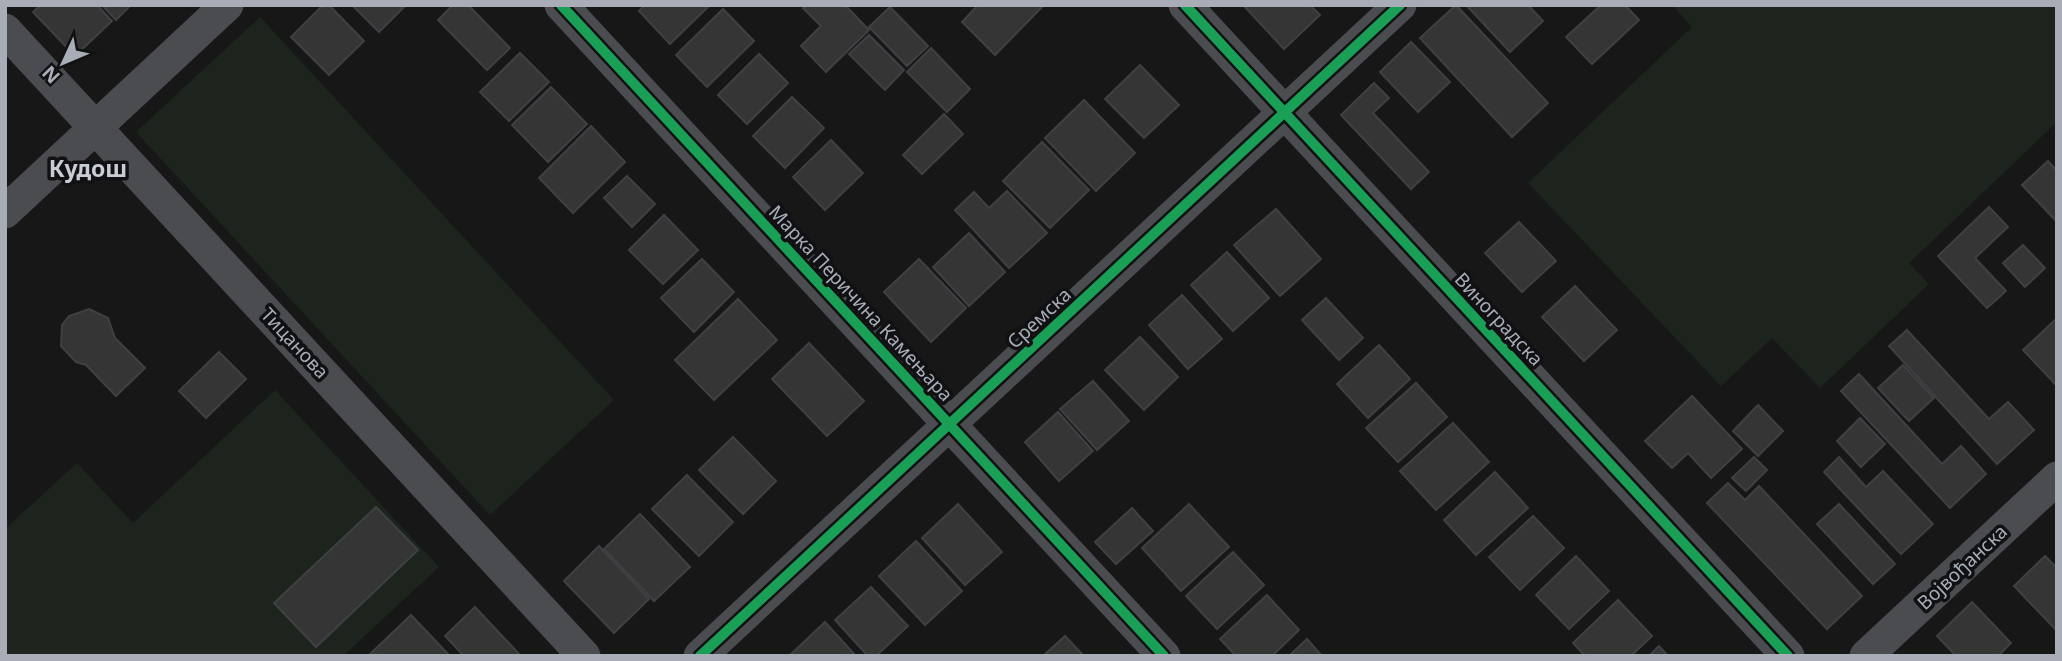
<svg xmlns="http://www.w3.org/2000/svg" width="2062" height="661" viewBox="0 0 2062 661" font-family="'Noto Sans',sans-serif">
<style>
.green{fill:#1d241e}
.building{fill:#353536;stroke:#3f4043;stroke-width:2}
.lines{fill:none;stroke-linecap:round;stroke-linejoin:round}
.minor{stroke:#4b4c50;stroke-width:33}
.cycleway-casing{stroke:#111113;stroke-width:15}
.cycleway{stroke:#1a9f57;stroke-width:10}
.labels{text-anchor:middle;dominant-baseline:central;stroke-width:7;stroke-linejoin:round;paint-order:stroke}
.street-label{font-size:19px;fill:#a8adb8;stroke:#111113}
.quarter-label{font-size:23px;font-weight:bold;fill:#c9ccd4;stroke:#111113}
</style>
<rect width="100%" height="100%" fill="#171717"/>
<g class="green">
<polygon points="1672,5 2057,5 2057,122 1909,263 1929,284 1820,388 1772,338 1721,386 1528,183 1692,27"/>
<polygon points="260,17 614,400 490,515 136,132"/>
<polygon points="275,390 439,567 343,656 5,656 5,529 77,463 133,523"/>
</g>
<g class="building">
<polygon points="41,5 97,5 112,21 75,56 33,12"/>
<polygon points="102,5 131,5 116,20"/>
<polygon points="323,5 329,5 364,41 329,75 291,37"/>
<polygon points="352,5 406,5 379,32"/>
<polygon points="453,5 468,5 510,48 487,70 438,20"/>
<polygon points="645,5 710,5 670,44 639,11"/>
<polygon points="807,5 845,5 869,30 826,72 801,46 821,26 803,8"/>
<polygon points="978,5 1044,5 995,55 962,22"/>
<polygon points="1243,5 1310,5 1320,15 1284,49"/>
<polygon points="1456,5 1548,103 1512,137 1420,38"/>
<polygon points="1466,5 1528,5 1543,21 1510,52"/>
<polygon points="1601,5 1625,5 1639,20 1592,64 1566,37"/>
<polygon points="890,7 928,46 907,66 869,27"/>
<polygon points="723,9 754,41 707,87 676,55"/>
<polygon points="869,35 904,70 885,90 849,54"/>
<polygon points="1411,42 1450,82 1418,112 1380,72"/>
<polygon points="931,48 970,89 947,112 907,72"/>
<polygon points="520,53 549,82 509,121 480,92"/>
<polygon points="759,54 788,83 747,124 718,95"/>
<polygon points="1140,65 1179,105 1144,138 1105,99"/>
<polygon points="1374,83 1389,98 1373,113 1429,172 1411,189 1341,115"/>
<polygon points="551,87 587,124 548,162 512,125"/>
<polygon points="792,97 824,128 785,168 753,136"/>
<polygon points="1084,100 1135,153 1096,191 1045,138"/>
<polygon points="944,114 963,134 922,174 903,155"/>
<polygon points="591,126 625,162 573,213 539,178"/>
<polygon points="831,140 863,173 825,210 793,177"/>
<polygon points="1042,142 1089,190 1050,228 1003,181"/>
<polygon points="2048,161 2057,171 2057,222 2022,185"/>
<polygon points="627,176 655,204 632,227 604,198"/>
<polygon points="1007,191 1047,233 1009,268 955,210 974,192 989,208"/>
<polygon points="1989,207 2008,227 1975,258 2006,291 1987,308 1938,256"/>
<polygon points="1276,209 1321,259 1280,296 1234,245"/>
<polygon points="664,215 698,250 663,284 629,250"/>
<polygon points="1519,222 1556,261 1522,292 1485,253"/>
<polygon points="969,233 1005,272 969,306 933,267"/>
<polygon points="2023,245 2045,268 2025,287 2003,263"/>
<polygon points="1227,252 1269,298 1233,331 1191,285"/>
<polygon points="702,259 734,292 694,332 661,298"/>
<polygon points="919,259 966,308 931,342 884,292"/>
<polygon points="1575,286 1617,330 1584,361 1542,317"/>
<polygon points="1182,295 1222,339 1188,369 1149,325"/>
<polygon points="1326,298 1363,338 1339,360 1302,320"/>
<polygon points="738,299 777,340 714,400 675,360"/>
<polygon points="89,309 108,318 115,338 145,368 116,396 86,365 76,362 61,346 62,325 69,316"/>
<polygon points="2057,318 2057,386 2023,350"/>
<polygon points="1907,330 1989,419 2008,402 2034,430 1997,464 1889,346"/>
<polygon points="1140,337 1178,377 1144,410 1105,370"/>
<polygon points="809,343 864,401 827,436 772,379"/>
<polygon points="1379,345 1410,379 1368,418 1337,384"/>
<polygon points="219,352 246,379 206,418 179,391"/>
<polygon points="1903,365 1934,398 1909,421 1878,388"/>
<polygon points="1859,374 1942,464 1961,446 1986,474 1950,508 1841,391"/>
<polygon points="1093,381 1129,421 1097,450 1060,409"/>
<polygon points="1416,383 1447,417 1398,462 1366,428"/>
<polygon points="1692,396 1742,449 1711,478 1688,453 1672,468 1645,441"/>
<polygon points="1758,405 1783,431 1758,456 1733,431"/>
<polygon points="1058,412 1093,451 1059,481 1025,442"/>
<polygon points="1860,418 1885,444 1861,467 1837,441"/>
<polygon points="1453,423 1489,462 1436,510 1400,471"/>
<polygon points="733,437 776,481 743,514 699,470"/>
<polygon points="1754,457 1767,470 1746,491 1732,478"/>
<polygon points="1839,457 1866,487 1883,471 1933,524 1901,554 1824,472"/>
<polygon points="1495,472 1528,508 1476,555 1444,520"/>
<polygon points="687,475 733,522 699,556 652,509"/>
<polygon points="1728,483 1745,500 1759,486 1862,596 1827,629 1707,503"/>
<polygon points="958,504 1002,552 965,585 922,538"/>
<polygon points="1189,504 1229,547 1181,591 1142,548"/>
<polygon points="1839,504 1895,564 1873,584 1817,524"/>
<polygon points="376,507 418,550 316,647 274,603"/>
<polygon points="1132,508 1153,531 1116,564 1095,542"/>
<polygon points="640,514 690,567 654,601 604,549"/>
<polygon points="1533,516 1564,548 1520,590 1489,557"/>
<polygon points="916,541 962,591 925,625 879,576"/>
<polygon points="599,546 649,599 614,633 564,581"/>
<polygon points="1233,552 1264,585 1217,629 1186,596"/>
<polygon points="1576,556 1609,591 1569,629 1536,595"/>
<polygon points="2045,556 2057,568 2057,631 2014,586"/>
<polygon points="871,587 908,626 876,656 868,656 835,620"/>
<polygon points="1267,595 1299,630 1272,656 1236,656 1220,639"/>
<polygon points="1618,600 1652,636 1631,656 1585,656 1573,643"/>
<polygon points="1972,602 2011,643 1998,656 1956,656 1937,636"/>
<polygon points="475,607 521,656 464,656 445,636"/>
<polygon points="411,615 450,656 368,656"/>
<polygon points="825,622 856,656 789,656"/>
<polygon points="1065,636 1084,656 1043,656"/>
<polygon points="1307,639 1322,656 1289,656"/>
<polygon points="1659,646 1668,656 1649,656"/>
</g>
<g class="lines">
<g class="minor">
<polyline points="561,5 1164,656"/>
<polyline points="1185,5 1788,656"/>
<polyline points="5,30 584,656"/>
<polyline points="5,212 227,5"/>
<polyline points="700,656 1400,5"/>
<polyline points="1866,656 2057,478"/>
</g>
<defs>
<g id="cycleway">
<polyline points="561,5 1164,656"/>
<polyline points="1185,5 1788,656"/>
<polyline points="700,656 1400,5"/>
</g>
</defs>
<use href="#cycleway" class="cycleway-casing"/>
<use href="#cycleway" class="cycleway"/>
</g>
<g class="labels">
<g class="street-label">
<text transform="translate(861 303) rotate(47)">Марка Перичина Камењара</text>
<text transform="translate(1039 318) rotate(-43)">Сремска</text>
<text transform="translate(1499 319) rotate(47)">Виноградска</text>
<text transform="translate(295 343) rotate(47)">Тицанова</text>
<text transform="translate(1962 567) rotate(-43)">Војвођанска</text>
</g>
<g class="quarter-label">
<text x="88" y="168">Кудош</text>
</g>
</g>
<rect width="2062" height="661" fill="none" stroke="#a8adb8" stroke-width="14"/>
<g transform="translate(63 63) rotate(226)" stroke="#111113" stroke-width="5" paint-order="stroke">
<path d="M0-5L12 26L0 18L-12 26Z" fill="#a8adb8"/>
<text y="-10" font-size="19" font-weight="bold" text-anchor="middle" fill="#a8adb8">N</text>
</g>
</svg>
